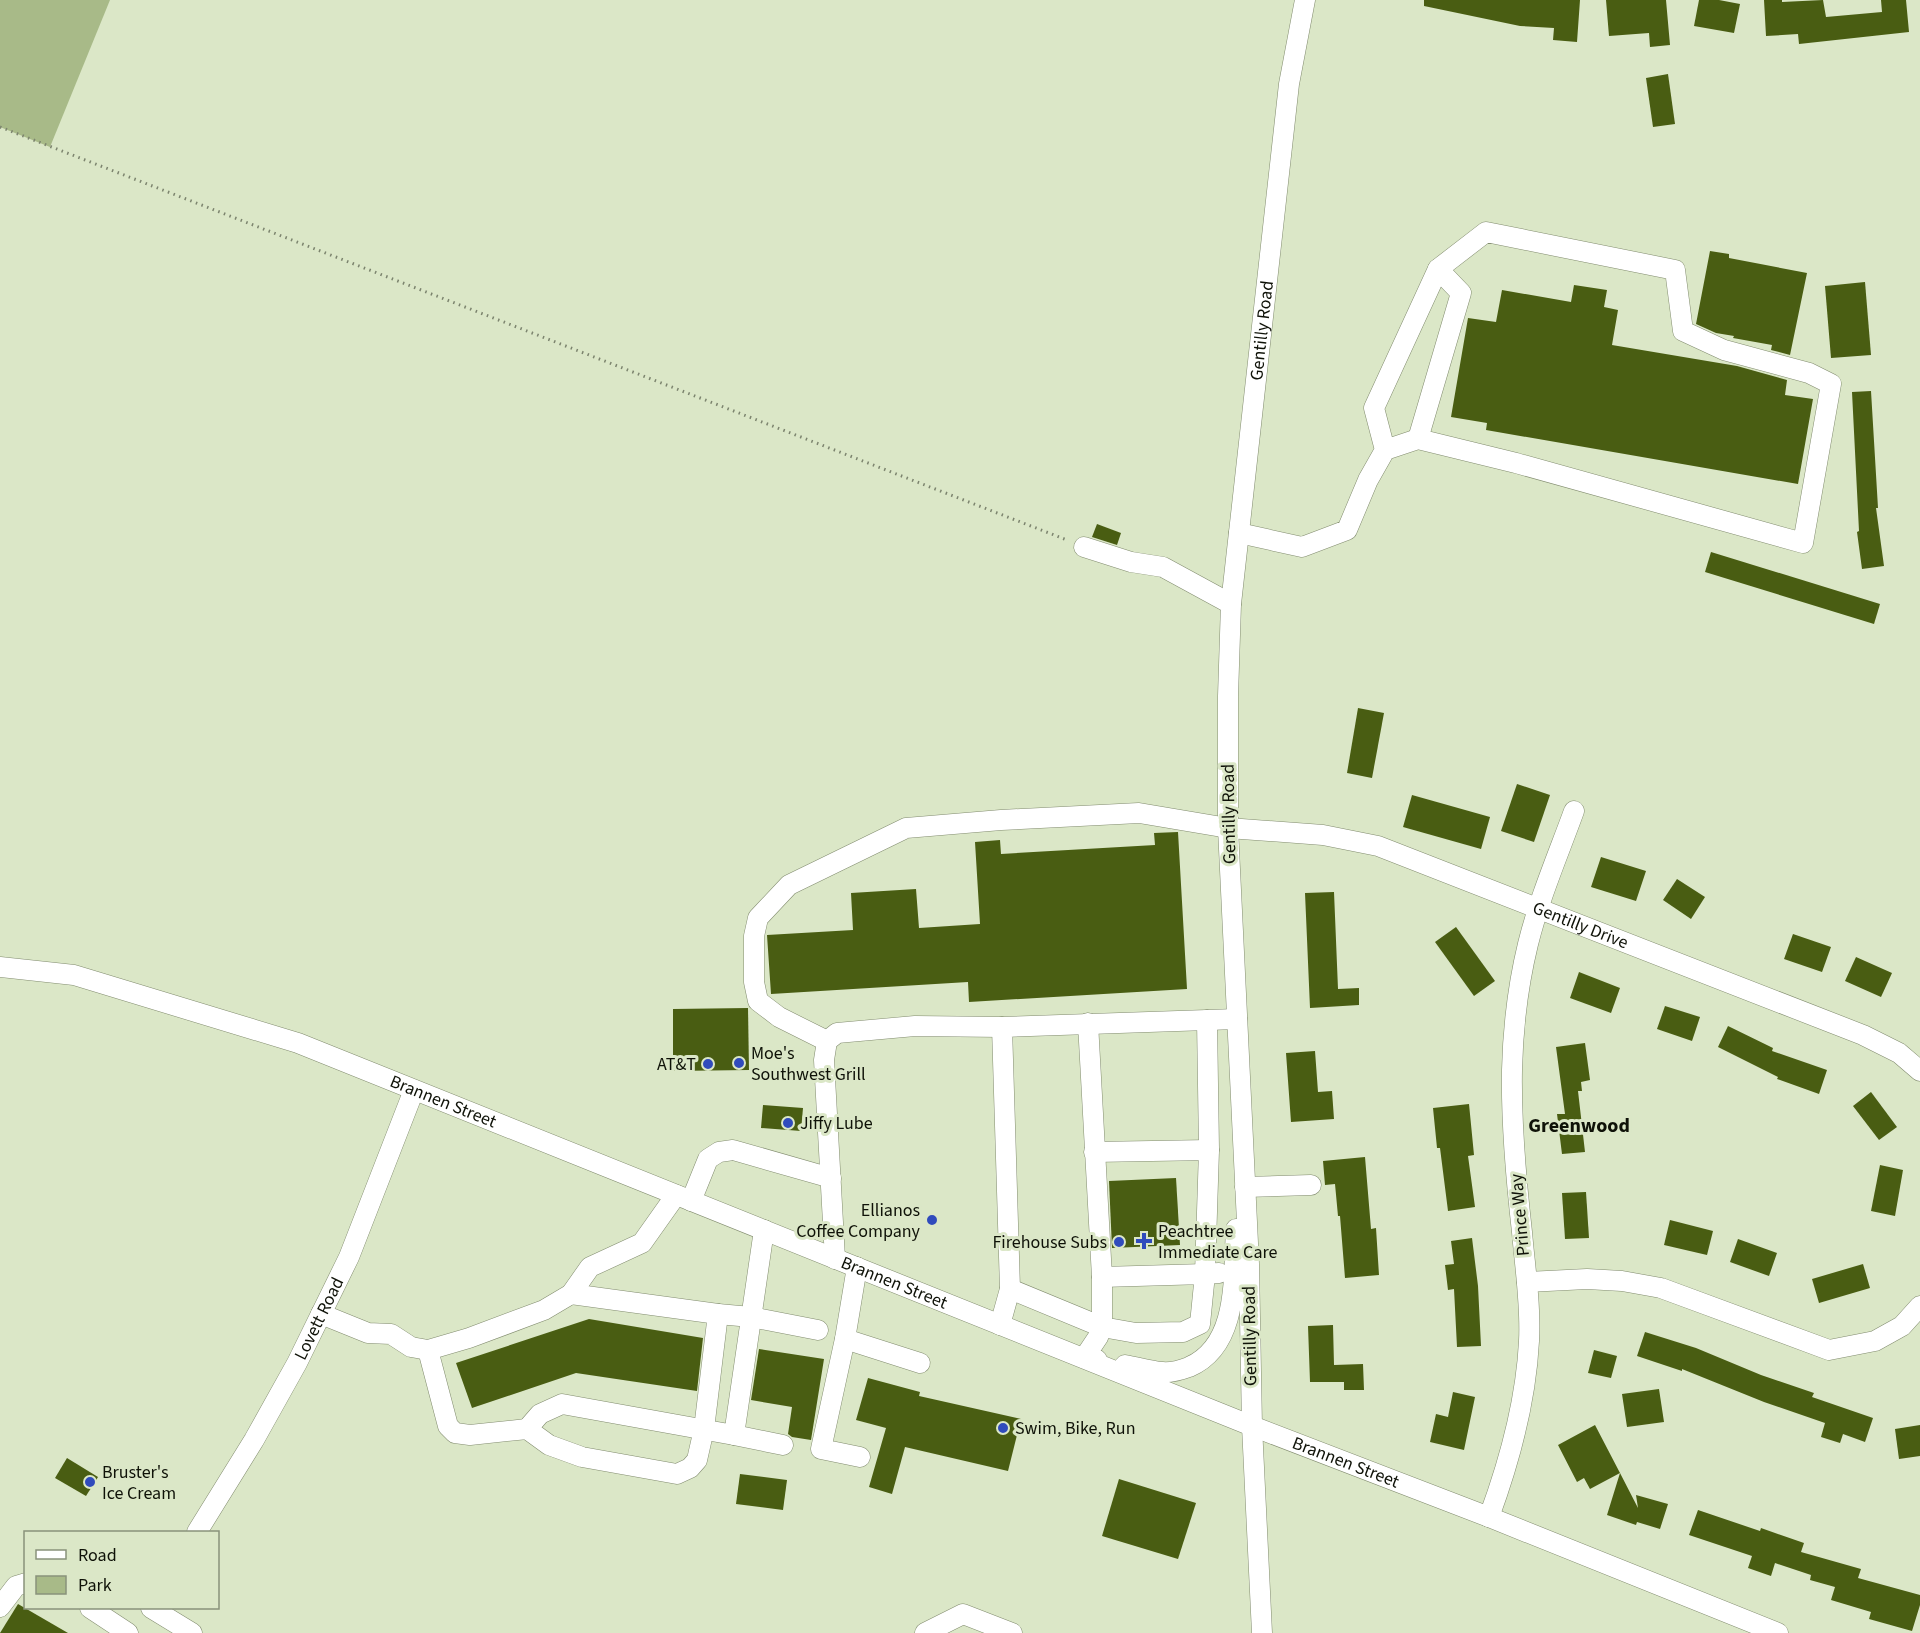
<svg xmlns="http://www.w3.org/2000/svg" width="1920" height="1633" viewBox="0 0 1920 1633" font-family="'Source Sans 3',sans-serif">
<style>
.green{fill:#a8ba88}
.building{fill:#495d12}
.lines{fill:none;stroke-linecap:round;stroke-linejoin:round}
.minor-casing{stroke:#828c6f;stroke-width:21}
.path{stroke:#7c846e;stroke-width:3;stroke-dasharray:1.5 4.5;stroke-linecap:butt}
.minor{stroke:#fff;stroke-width:20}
.poi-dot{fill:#304bbc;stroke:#dbe7c7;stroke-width:2}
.labels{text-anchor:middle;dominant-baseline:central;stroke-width:6;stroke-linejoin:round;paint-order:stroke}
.street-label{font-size:18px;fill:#0f1208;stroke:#dbe7c7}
.poi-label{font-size:18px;fill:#0f1208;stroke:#dbe7c7;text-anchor:start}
.neighbourhood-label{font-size:20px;font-weight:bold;fill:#0f1208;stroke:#dbe7c7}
</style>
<rect width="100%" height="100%" fill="#dbe7c7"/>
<polygon class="green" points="0,0 110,0 50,147 0,127"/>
<g class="building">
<polygon points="1424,0 1580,0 1577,42 1553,40 1554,28 1520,26 1424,6"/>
<polygon points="1606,0 1666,0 1670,45 1650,47 1649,33 1609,36"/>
<polygon points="1699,0 1719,0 1740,4 1734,33 1694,26"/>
<polygon points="1764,0 1782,0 1782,2 1823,0 1826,17 1882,12 1881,0 1906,0 1909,32 1799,44 1798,34 1766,36"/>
<polygon points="1668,74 1675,124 1653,127 1646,78"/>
<polygon points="1710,251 1729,254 1729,258 1807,273 1790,355 1771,350 1772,345 1733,338 1734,336 1716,333 1696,324"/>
<polygon points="1865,282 1871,355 1831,358 1825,286"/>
<polygon points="1574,285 1607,290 1604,307 1618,310 1612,345 1737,366 1787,380 1785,395 1813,399 1798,484 1486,430 1487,423 1451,417 1468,318 1496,322 1502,290 1571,302"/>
<polygon points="1871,391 1878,508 1876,508 1884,566 1862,569 1857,532 1859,531 1852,392"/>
<polygon points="1097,524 1121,533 1117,545 1092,537"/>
<polygon points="1711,552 1880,604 1874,624 1705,572"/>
<polygon points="1358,708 1384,713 1372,778 1347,773"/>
<polygon points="1517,784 1550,795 1534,842 1501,831"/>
<polygon points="1412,795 1490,817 1481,849 1403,827"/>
<polygon points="1178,832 1187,989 969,1002 968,982 771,994 767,935 853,930 851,893 916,889 919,928 980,924 975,842 1000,840 1001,854 1155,845 1154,833"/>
<polygon points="1601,857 1646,871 1636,901 1591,887"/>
<polygon points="1677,879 1705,897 1691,919 1663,900"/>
<polygon points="1334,892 1338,989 1359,988 1359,1005 1310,1008 1305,893"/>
<polygon points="1456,927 1495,981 1474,996 1435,942"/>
<polygon points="1793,934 1831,947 1822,972 1784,959"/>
<polygon points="1856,957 1892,973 1881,997 1845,981"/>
<polygon points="1579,972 1620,988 1611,1013 1570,998"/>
<polygon points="1665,1006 1700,1017 1692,1041 1657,1029"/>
<polygon points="748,1008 749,1070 673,1071 673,1009"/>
<polygon points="1728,1026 1773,1048 1772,1051 1827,1070 1819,1094 1777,1079 1778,1077 1718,1047"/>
<polygon points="1585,1043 1590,1080 1581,1082 1582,1091 1578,1091 1585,1152 1562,1154 1557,1114 1565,1114 1556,1047"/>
<polygon points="1315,1051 1318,1092 1332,1091 1334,1119 1291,1122 1286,1053"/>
<polygon points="1871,1092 1897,1127 1879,1140 1853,1106"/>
<polygon points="1469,1104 1474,1155 1468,1156 1475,1207 1448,1211 1440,1148 1437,1148 1433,1108"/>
<polygon points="763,1105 803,1108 801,1131 761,1128"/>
<polygon points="1365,1157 1371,1229 1376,1228 1379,1275 1345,1278 1340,1216 1338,1216 1335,1184 1325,1185 1323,1161"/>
<polygon points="1880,1165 1903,1170 1895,1216 1871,1211"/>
<polygon points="1176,1178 1180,1245 1112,1248 1109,1181"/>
<polygon points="1586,1192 1589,1238 1565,1239 1562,1193"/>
<polygon points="1670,1220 1713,1231 1707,1255 1664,1245"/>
<polygon points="1472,1238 1478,1286 1481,1346 1457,1347 1454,1289 1448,1290 1445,1265 1454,1264 1451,1241"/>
<polygon points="1738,1239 1777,1253 1769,1276 1730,1262"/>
<polygon points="1863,1264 1870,1288 1819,1303 1812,1279"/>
<polygon points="589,1319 703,1338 697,1391 576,1373 472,1408 456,1363"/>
<polygon points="1333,1325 1334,1365 1363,1364 1364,1390 1344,1390 1344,1382 1310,1382 1308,1326"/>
<polygon points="1645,1332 1696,1348 1761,1375 1814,1393 1812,1397 1873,1418 1865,1442 1843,1434 1840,1443 1821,1437 1825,1423 1764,1402 1682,1369 1682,1371 1637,1356"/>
<polygon points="759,1349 824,1359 811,1440 792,1437 788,1434 792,1407 751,1400"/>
<polygon points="1594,1350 1617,1356 1611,1378 1588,1373"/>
<polygon points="868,1378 920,1392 919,1396 1021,1419 1008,1471 905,1447 892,1494 869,1487 886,1428 856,1420"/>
<polygon points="1659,1389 1664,1422 1627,1427 1622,1394"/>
<polygon points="1453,1392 1475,1397 1464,1450 1430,1442 1436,1414 1448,1417"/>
<polygon points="1595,1425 1620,1473 1590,1489 1584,1478 1577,1482 1558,1445"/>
<polygon points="1920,1425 1920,1456 1899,1459 1895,1429"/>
<polygon points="67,1458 98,1477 86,1496 55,1478"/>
<polygon points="1620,1473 1638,1508 1636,1495 1668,1504 1660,1529 1637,1522 1636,1525 1607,1515"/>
<polygon points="740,1474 787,1480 783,1510 736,1504"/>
<polygon points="1119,1479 1196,1503 1178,1559 1102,1536"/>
<polygon points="1698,1510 1760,1531 1761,1528 1804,1543 1801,1552 1861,1569 1858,1578 1920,1595 1920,1605 1912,1631 1869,1619 1871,1612 1831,1600 1835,1587 1810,1580 1811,1575 1775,1563 1771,1576 1748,1568 1752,1556 1689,1535"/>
<polygon points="18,1604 68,1633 0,1633"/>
</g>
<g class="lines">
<defs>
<g id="minor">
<polyline points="1418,439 1461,293 1438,269"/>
<polyline points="1239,533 1302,547 1347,530 1368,480 1385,450 1418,439 1516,463 1803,543 1831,384 1809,373 1724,350 1683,331 1675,270 1486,232 1438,269 1374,408 1385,450"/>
<polyline points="1084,547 1131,562 1163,567 1231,604"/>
<path id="s1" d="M0,967l74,8 224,68 954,383 237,91 289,116"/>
<polyline points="1207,1020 1209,1150"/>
<polyline points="1088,1023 1102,1277 1102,1327 1098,1337 1084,1358 1097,1360"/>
<path id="s2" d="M827,1041l-48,-24 -21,-16 -4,-19v-46l4,-18 31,-33 117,-57 95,-8 138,-7 89,15 95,7 55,11 485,189 36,18 21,18"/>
<polyline points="1094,1152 1209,1150 1205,1274 1219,1273"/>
<polyline points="1245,1187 1311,1185"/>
<polyline points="691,1201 708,1159 719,1152 733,1150 831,1178"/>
<polyline points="835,1259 824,1060 827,1041 837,1033 915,1026 1002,1027"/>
<polyline points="857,1267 845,1339 821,1449 860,1457"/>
<polyline points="1527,1282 1587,1279 1622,1281 1661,1288 1829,1350 1875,1341 1902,1326 1920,1306"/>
<polyline points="1010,1289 1102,1327 1136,1333 1183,1332 1200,1324 1205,1274 1102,1277"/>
<polyline points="321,1314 368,1333 391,1334 411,1347 428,1350 469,1338 544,1310 571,1294 590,1267 642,1243 676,1195"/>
<polyline points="718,1314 751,1317 818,1330"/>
<polyline points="1000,1325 1010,1289 1002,1027 1237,1019"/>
<polyline points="845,1339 920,1363"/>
<polyline points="428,1350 448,1426 455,1433 470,1435 527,1429 549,1445 582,1457 677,1474 690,1468 697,1460 704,1429 718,1314 571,1294"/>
<path d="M1125,1365c12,2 25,6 37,7 9,1 19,-2 27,-5 51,-22 44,-92 47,-138"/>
<polyline points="527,1429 540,1414 562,1404 734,1435 764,1230"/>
<polyline points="734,1435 783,1445"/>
<path d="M1489,1517c21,-57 37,-115 40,-176 2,-36 -4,-73 -7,-109 -6,-53 -11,-108 -10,-162 1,-42 6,-85 16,-126 11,-45 30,-89 46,-133"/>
<path id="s3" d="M197,1532l57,-92 43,-77 52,-106 65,-167"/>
<polyline points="0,1607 16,1586 26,1583"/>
<polyline points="90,1608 128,1633"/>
<polyline points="151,1608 192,1633"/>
<polyline points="925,1633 963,1614 1012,1633"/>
<path id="s4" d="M1262,1633l-10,-207 -3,-162 -21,-436v-132l3,-92 58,-520 16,-84"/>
</g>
</defs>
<use href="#minor" class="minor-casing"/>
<polyline class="path" points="0,127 1067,540"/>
<use href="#minor" class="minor"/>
</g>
<g class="poi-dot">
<circle cx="739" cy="1063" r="6"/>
<circle cx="708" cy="1064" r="6"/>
<circle cx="788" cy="1123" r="6"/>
<circle cx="932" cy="1220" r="6"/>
<path d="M1141 1232h6v6h6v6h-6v6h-6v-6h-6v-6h6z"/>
<circle cx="1119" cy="1242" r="6"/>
<circle cx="1003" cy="1428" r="6"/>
<circle cx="90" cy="1482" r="6"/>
</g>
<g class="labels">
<g class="street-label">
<text stroke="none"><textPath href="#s4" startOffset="1305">Gentilly Road</textPath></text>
<text transform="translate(1229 814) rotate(-91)">Gentilly Road</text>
<text stroke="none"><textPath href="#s2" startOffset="1032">Gentilly Drive</textPath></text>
<text stroke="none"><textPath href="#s1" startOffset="465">Brannen Street</textPath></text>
<text transform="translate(1520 1215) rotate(-95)">Prince Way</text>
<text stroke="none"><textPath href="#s1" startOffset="951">Brannen Street</textPath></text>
<text stroke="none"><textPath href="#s3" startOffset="246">Lovett Road</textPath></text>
<text transform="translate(1250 1336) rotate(-91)">Gentilly Road</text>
<text stroke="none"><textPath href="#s1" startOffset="1437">Brannen Street</textPath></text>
</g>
<g class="poi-label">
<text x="751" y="1053">Moe's<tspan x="751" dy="21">Southwest Grill</tspan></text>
<text x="696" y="1064" text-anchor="end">AT&amp;T</text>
<text x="800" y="1123">Jiffy Lube</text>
<text x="920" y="1210" text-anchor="end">Ellianos<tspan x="920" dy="21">Coffee Company</tspan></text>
<text x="1158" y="1231">Peachtree<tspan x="1158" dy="21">Immediate Care</tspan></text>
<text x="1107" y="1242" text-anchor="end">Firehouse Subs</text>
<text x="1015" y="1428">Swim, Bike, Run</text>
<text x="102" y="1472">Bruster's<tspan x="102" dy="21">Ice Cream</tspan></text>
</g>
<g class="neighbourhood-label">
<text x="1579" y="1126">Greenwood</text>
</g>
</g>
<rect x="24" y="1531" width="195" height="78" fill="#dbe7c7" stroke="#89927b" stroke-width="1.5"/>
<rect x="36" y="1550" width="30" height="9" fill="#ffffff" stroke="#89927b" stroke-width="1.5"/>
<text x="78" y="1561" font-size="18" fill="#0f1208">Road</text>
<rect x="36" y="1576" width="30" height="18" fill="#a8ba88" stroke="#89927b" stroke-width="1.5"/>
<text x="78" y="1591" font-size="18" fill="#0f1208">Park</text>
</svg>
